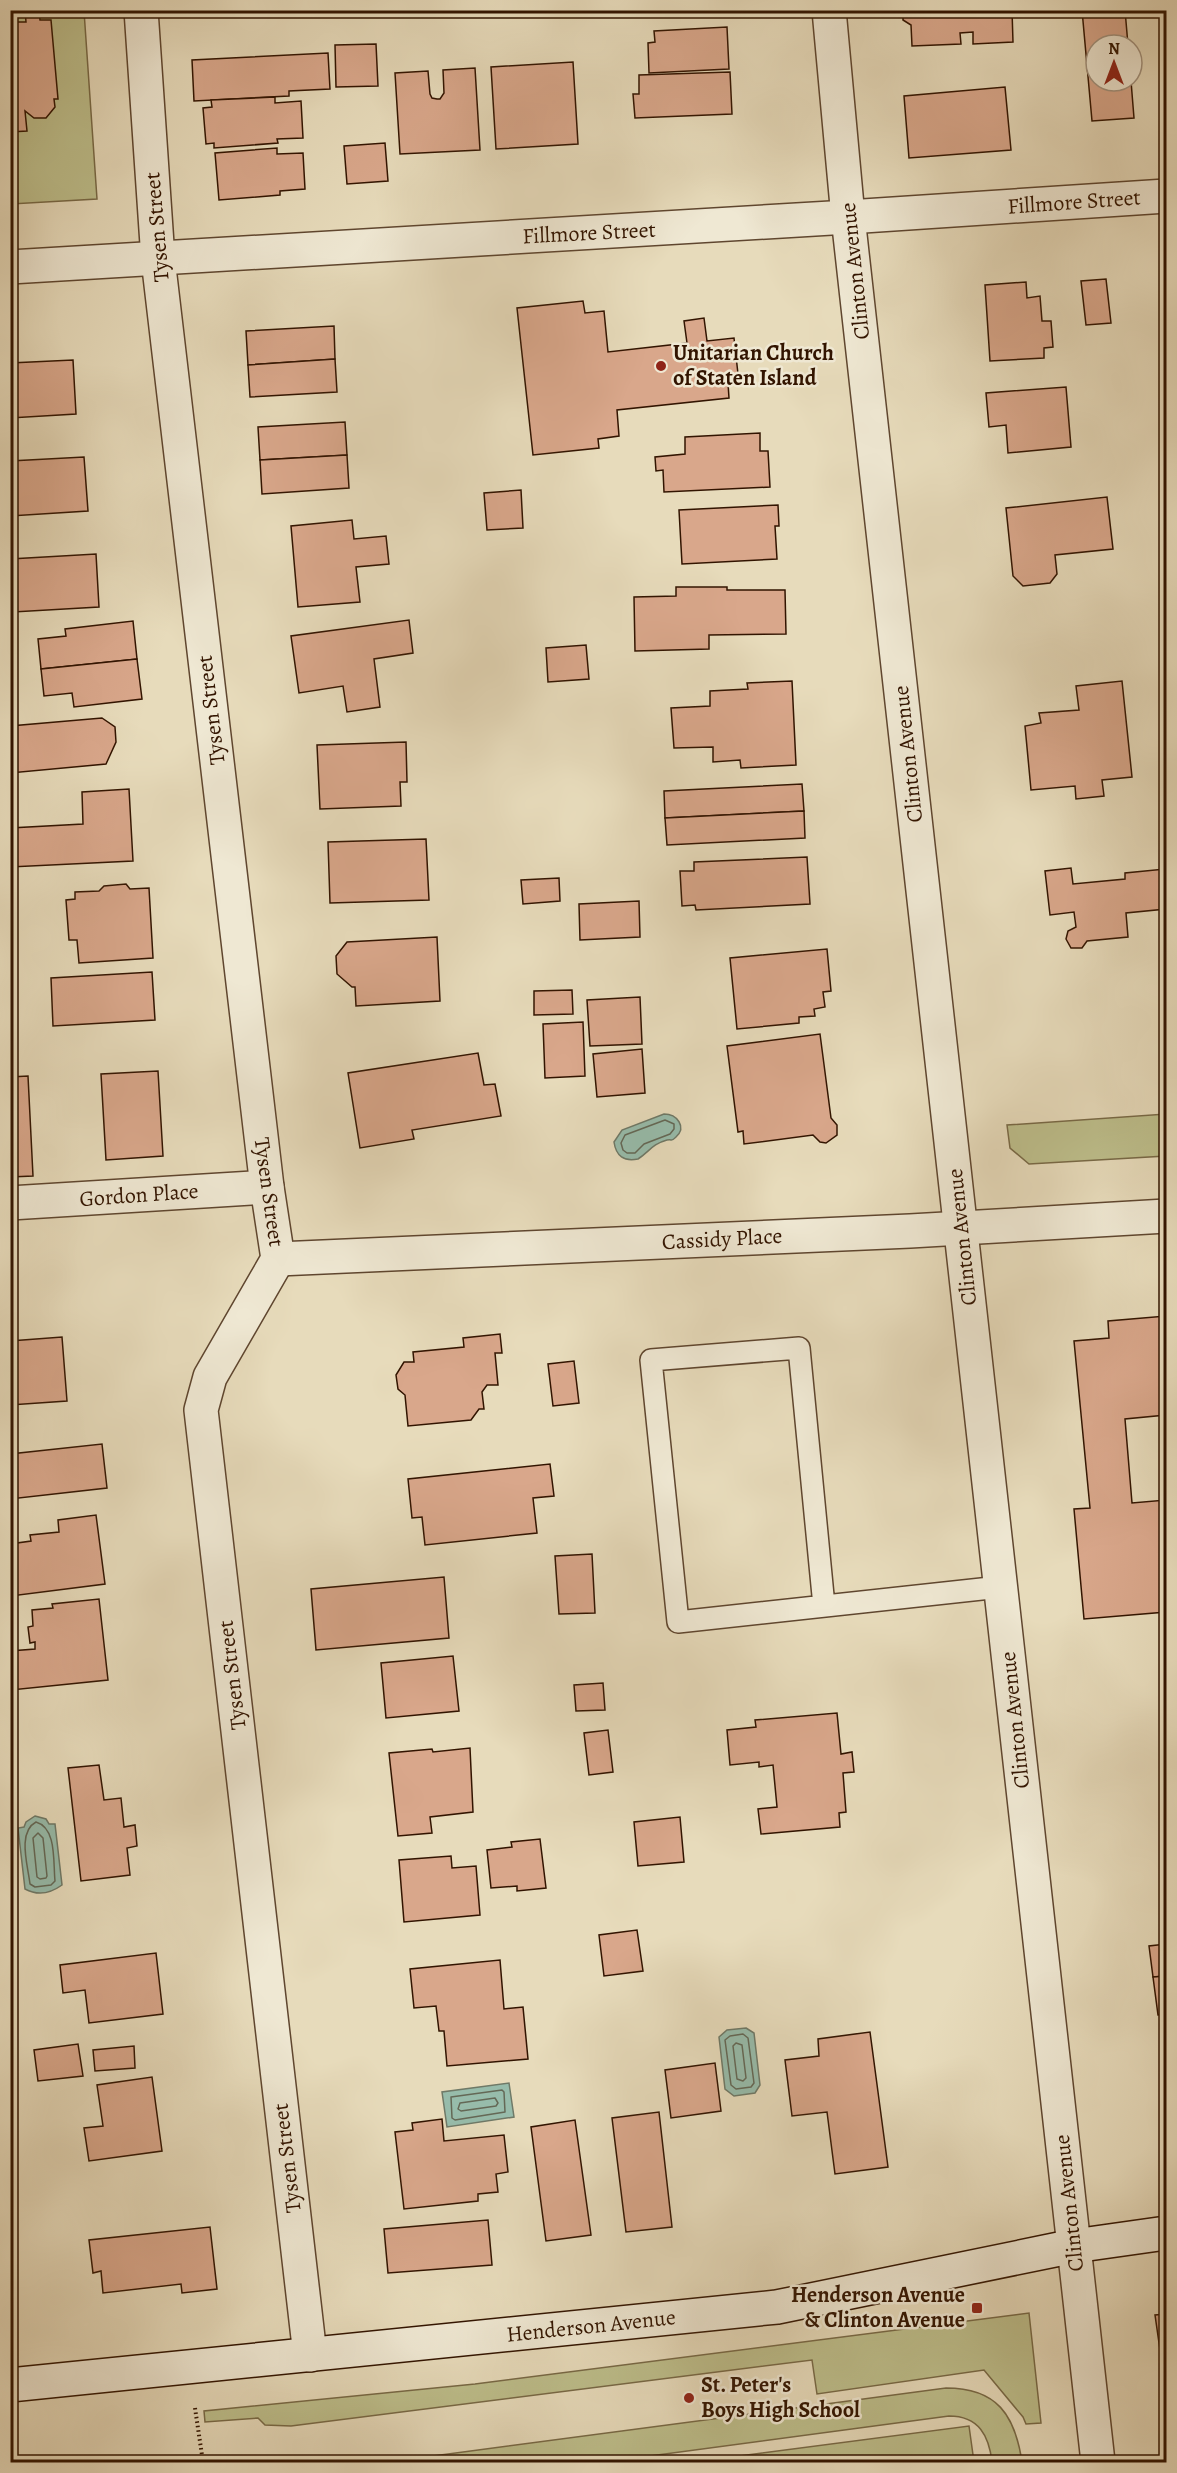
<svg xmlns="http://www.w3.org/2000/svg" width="1177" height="2473" viewBox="0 0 1177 2473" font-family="Alegreya,serif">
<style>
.green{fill:#bdbe8b;stroke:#786946;stroke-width:1.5}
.water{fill:#97bcab;stroke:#6f7967;stroke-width:1.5}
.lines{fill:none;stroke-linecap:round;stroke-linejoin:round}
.shore{stroke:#646856;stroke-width:1.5}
.building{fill:#d9a78b;stroke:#321400;stroke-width:1.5}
.lane-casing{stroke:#5f462f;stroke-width:24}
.street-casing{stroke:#5f462f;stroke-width:36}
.secondary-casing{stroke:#321400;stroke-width:36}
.path{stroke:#321400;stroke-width:4;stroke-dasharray:1.5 3;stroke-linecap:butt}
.lane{stroke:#efe8d3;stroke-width:21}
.street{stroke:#efe8d3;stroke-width:33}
.secondary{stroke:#efe8d3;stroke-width:33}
.poi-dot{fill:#8f2418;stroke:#efe8d3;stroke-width:2}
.labels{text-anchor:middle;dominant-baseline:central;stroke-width:5;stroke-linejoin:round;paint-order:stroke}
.street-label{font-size:22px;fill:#321400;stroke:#efe8d3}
.poi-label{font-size:22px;font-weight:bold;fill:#321400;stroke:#efe8d3;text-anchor:start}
</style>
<rect width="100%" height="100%" fill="#e7dbbb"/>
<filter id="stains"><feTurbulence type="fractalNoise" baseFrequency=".00333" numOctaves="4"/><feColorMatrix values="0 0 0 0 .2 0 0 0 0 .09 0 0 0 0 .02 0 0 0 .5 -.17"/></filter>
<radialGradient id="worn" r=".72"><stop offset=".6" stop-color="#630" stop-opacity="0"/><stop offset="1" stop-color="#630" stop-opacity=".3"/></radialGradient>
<g class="green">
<polygon points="11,11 84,11 97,199 11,204"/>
<polygon points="1166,1114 1166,1156 1029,1164 1010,1148 1007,1125"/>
<polygon points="1029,2313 1041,2423 1026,2424 1023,2417 984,2370 817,2394 812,2360 291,2426 265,2425 258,2418 205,2422 204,2411 475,2384"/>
<path d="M946,2388c51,0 69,27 76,74h-30c-3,-26 -13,-46 -43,-46l-344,46h-217z"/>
<polygon points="969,2426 974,2462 694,2462"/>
</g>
<g class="water">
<path d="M664,1114c13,0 23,13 12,23 -5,5 -3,2 -9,3 -15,4 -18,12 -29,19 -14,3 -22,-3 -24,-17l8,-12z"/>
<path d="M35,1816l11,3 3,5h6l7,61c-11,8 -24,11 -37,4l-7,-61 6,-1 2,-5z"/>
<polygon points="746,2028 754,2033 760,2085 755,2093 734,2096 725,2089 719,2037 727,2030"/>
<polygon points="509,2083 514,2117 447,2127 442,2092"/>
</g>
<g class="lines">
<g class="shore">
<polygon points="665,1120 674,1124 674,1129 670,1134 644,1144 635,1153 627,1153 623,1150 621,1143 625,1135"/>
<path d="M36,1822c21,6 17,40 19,59l-4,4 -16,2 -5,-3c-2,-18 -13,-52 6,-62z"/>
<polygon points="38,1833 43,1838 47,1876 46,1878 40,1879 37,1877 33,1838"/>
<polygon points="743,2034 748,2038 754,2083 751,2087 736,2089 731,2085 725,2040 730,2036"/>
<polygon points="736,2043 742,2045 746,2078 743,2081 737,2079 733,2046"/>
<polygon points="502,2090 504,2092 505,2112 455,2120 452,2118 451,2097"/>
<polygon points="495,2098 498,2103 496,2106 461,2111 458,2109 460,2103"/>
</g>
</g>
<g class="building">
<polygon points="25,10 39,10 40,20 51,20 58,99 54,99 55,107 46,118 34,118 25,111 27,131 10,132 10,39 16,39 14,22 26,22"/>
<polygon points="903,10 1012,10 1013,42 973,44 973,32 960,33 961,44 912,46 911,25 903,20"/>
<polygon points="1082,10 1125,10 1128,45 1096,45 1096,81 1131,81 1134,118 1092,121"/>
<polygon points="727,27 729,69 649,73 648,43 655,42 654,31"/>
<polygon points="376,44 378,86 336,87 335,45"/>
<polygon points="328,53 330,89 289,91 289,96 194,101 192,60"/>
<polygon points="573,62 578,144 496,149 491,67"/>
<polygon points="475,68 480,150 400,154 395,73 428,71 430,94 432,98 437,99 440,99 444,93 443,70"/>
<polygon points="730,72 732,114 635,118 633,94 639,94 639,75"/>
<polygon points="1005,87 1011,150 909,158 904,96"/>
<polygon points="275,97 275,103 301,101 303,138 277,139 278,143 214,148 214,143 206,144 203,108 212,107 211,100"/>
<polygon points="385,143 388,181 347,184 344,146"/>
<polygon points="277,148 277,154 303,153 305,189 280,191 280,195 219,200 215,153"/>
<polygon points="1106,279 1111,323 1086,325 1081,281"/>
<polygon points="1026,282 1027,298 1040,296 1042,321 1051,321 1053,347 1044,348 1044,358 990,361 985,285"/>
<polygon points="583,301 585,313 604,311 608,352 687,343 684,321 704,318 707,341 734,338 739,383 728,383 729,398 617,410 619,436 598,439 599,448 533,455 517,308"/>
<polygon points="334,326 335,359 248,365 246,331"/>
<polygon points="335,359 337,392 250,397 248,365"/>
<polygon points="73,360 76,414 10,418 10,363"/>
<polygon points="1066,387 1071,447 1008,453 1006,425 989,427 986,393"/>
<polygon points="345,422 347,455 260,460 258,427"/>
<polygon points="760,433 760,451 768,451 770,487 664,492 663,470 656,471 655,457 685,454 685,437"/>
<polygon points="347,455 349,488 262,494 260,460"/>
<polygon points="84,457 88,511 10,516 10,461"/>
<polygon points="521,490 523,528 487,530 484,493"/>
<polygon points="1107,497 1113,549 1055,555 1057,574 1050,583 1023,586 1013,576 1006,508"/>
<polygon points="778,505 779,526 775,526 777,559 682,564 679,510"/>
<polygon points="352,520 354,539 386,536 389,564 356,567 360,602 298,607 291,526"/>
<polygon points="96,554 99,607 13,612 10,559"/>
<polygon points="676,587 727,587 727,590 785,590 786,634 709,635 709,649 635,651 634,597 676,596"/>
<polygon points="409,620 413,653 374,659 380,707 347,712 343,686 299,693 291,636"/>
<polygon points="133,621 137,659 41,669 38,639 66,636 65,629"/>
<polygon points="586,645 589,679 548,682 546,648"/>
<polygon points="137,659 142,699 74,707 72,693 44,696 41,669"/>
<polygon points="792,681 796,765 741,768 740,760 713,762 713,747 674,748 671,708 710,706 710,691 748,689 747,683"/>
<polygon points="1122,681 1132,777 1102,780 1104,796 1076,799 1075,786 1031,790 1025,726 1041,723 1039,713 1079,710 1076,686"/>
<polygon points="102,718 115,727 116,742 106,764 10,773 10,726"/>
<polygon points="406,742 407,782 400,782 401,806 320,809 317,745"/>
<polygon points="802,784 804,811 665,818 664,791"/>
<polygon points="129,789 133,861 10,867 10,828 83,824 82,792"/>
<polygon points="804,811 805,838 667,845 665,818"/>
<polygon points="426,839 429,900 330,903 328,842"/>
<polygon points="807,857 810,904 696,910 695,905 682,906 680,871 694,871 694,862"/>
<polygon points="1071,868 1073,884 1125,879 1125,873 1165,869 1166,909 1126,913 1128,937 1087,941 1082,948 1071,948 1066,939 1068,931 1076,927 1074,912 1050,915 1045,871"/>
<polygon points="559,878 560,901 523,904 521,880"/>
<polygon points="126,884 130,889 149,888 153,958 79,963 77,940 69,940 66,900 75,899 75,892 99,891 104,886"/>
<polygon points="639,901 640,937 580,940 579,904"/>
<polygon points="437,937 440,1001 356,1006 355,987 352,987 337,974 336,956 347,942"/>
<polygon points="827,949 831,991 823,992 825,1007 814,1009 815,1016 799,1017 799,1023 737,1029 730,958"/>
<polygon points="152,972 155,1020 53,1026 51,978"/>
<polygon points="572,990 573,1014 534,1015 534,991"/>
<polygon points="640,997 642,1044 590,1046 587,1000"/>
<polygon points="583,1022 585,1076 545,1078 543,1024"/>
<polygon points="820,1034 831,1118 837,1125 837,1135 826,1143 820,1142 813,1135 744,1144 743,1131 738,1132 727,1046"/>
<polygon points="642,1049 645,1093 597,1097 593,1054"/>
<polygon points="478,1053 484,1085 495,1084 501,1116 412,1130 414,1139 360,1148 348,1073"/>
<polygon points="158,1071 163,1156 106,1160 101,1074"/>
<polygon points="28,1076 33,1176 10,1177 10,1077"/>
<polygon points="1166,1316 1166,1415 1125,1419 1132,1503 1166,1500 1166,1612 1084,1619 1074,1509 1090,1508 1074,1341 1109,1338 1108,1321"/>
<polygon points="500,1334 502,1353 495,1353 498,1385 487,1385 482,1392 484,1409 479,1409 471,1420 408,1426 405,1395 398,1389 396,1375 404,1362 414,1362 413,1352 464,1347 463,1338"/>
<polygon points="62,1337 67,1401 10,1405 10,1341"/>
<polygon points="574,1361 579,1403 553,1406 548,1364"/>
<polygon points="102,1444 107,1488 10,1499 10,1454"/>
<polygon points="550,1464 554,1496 533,1498 537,1533 425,1545 422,1517 412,1518 408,1479"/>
<polygon points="96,1515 105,1584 11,1596 10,1544 31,1541 30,1535 59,1532 58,1520"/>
<polygon points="592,1554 595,1613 559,1614 555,1556"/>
<polygon points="444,1577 449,1638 316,1650 311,1589"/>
<polygon points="99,1599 108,1680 11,1690 10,1651 35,1649 35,1642 30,1643 28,1627 33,1626 32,1610 53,1608 52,1604"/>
<polygon points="453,1656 459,1711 386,1718 381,1663"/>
<polygon points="603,1683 605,1710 576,1711 574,1685"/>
<polygon points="837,1713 841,1754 852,1752 854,1772 843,1773 846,1812 839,1813 840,1827 761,1834 758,1809 777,1807 773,1765 759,1767 759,1762 730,1765 727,1730 756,1727 755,1720"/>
<polygon points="608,1730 613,1772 589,1775 584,1733"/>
<polygon points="470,1748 473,1812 430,1817 432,1833 398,1836 389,1753 432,1749 433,1752"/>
<polygon points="99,1765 104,1800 121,1798 124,1827 135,1825 137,1846 127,1848 130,1875 81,1881 68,1768"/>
<polygon points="680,1817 684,1862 638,1866 634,1822"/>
<polygon points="540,1839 546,1888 517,1891 517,1886 491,1888 487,1850 512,1847 511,1842"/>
<polygon points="451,1856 452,1868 476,1866 480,1915 404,1922 399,1860"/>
<polygon points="637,1930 643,1971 604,1976 599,1935"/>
<polygon points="1166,1944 1166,1976 1153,1977 1149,1946"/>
<polygon points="156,1953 163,2014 89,2023 85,1990 63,1993 60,1965"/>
<polygon points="500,1960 504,2009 523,2007 528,2059 447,2066 444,2031 439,2031 436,2006 414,2008 410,1969"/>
<polygon points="1166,1976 1166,2014 1158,2015 1153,1977"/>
<polygon points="870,2032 888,2167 835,2174 827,2112 792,2116 785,2060 819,2056 818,2039"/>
<polygon points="78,2044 83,2076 38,2081 34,2050"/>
<polygon points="134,2046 135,2068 95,2071 93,2050"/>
<polygon points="715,2063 721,2111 671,2118 665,2070"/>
<polygon points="152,2077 162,2151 89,2161 84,2128 103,2126 97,2085"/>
<polygon points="659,2112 672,2227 626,2232 612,2118"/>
<polygon points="442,2119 444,2141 504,2135 508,2172 496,2174 498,2192 478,2194 478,2201 404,2209 395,2132 413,2130 412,2123"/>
<polygon points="575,2120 591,2235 546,2241 531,2127"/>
<polygon points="488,2220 492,2265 388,2273 384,2229"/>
<polygon points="210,2227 217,2289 182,2293 181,2284 103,2293 101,2271 93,2273 89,2240"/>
<polygon points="1166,2314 1166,2392 1155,2315"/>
</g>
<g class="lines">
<defs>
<polyline id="lane" points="824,1606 799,1348 651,1360 678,1622 1000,1587"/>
<g id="street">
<polyline points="141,10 158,259 267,1187 278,1259 210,1377 201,1410 310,2355"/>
<polyline points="829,10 848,217 1098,2462"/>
<polyline points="10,267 848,217 1166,196"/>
<polyline points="10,1203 267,1187"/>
<polyline points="278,1259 910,1231 1166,1216"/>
</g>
<polyline id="secondary" points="10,2385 777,2307 1074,2246 1166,2233"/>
</defs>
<use href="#lane" class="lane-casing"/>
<use href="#street" class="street-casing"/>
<use href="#secondary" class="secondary-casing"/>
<polyline class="path" points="195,2408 203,2462"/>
<use href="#lane" class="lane"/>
<use href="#street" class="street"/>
<use href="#secondary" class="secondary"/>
</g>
<g class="poi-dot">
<circle cx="661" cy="366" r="6"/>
<rect x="971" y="2302" width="12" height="12" rx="3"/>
<circle cx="689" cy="2398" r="6"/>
</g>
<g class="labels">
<g class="street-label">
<text transform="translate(1074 202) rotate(-4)">Fillmore Street</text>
<text transform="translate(157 227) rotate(-95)">Tysen Street</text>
<text transform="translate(589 233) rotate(-3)">Fillmore Street</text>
<text transform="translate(855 271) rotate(-96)">Clinton Avenue</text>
<text transform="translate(211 710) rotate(-97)">Tysen Street</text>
<text transform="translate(908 754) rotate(-96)">Clinton Avenue</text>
<text transform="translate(269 1192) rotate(82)">Tysen Street</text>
<text transform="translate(139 1195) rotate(-4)">Gordon Place</text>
<text transform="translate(962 1237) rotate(-96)">Clinton Avenue</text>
<text transform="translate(722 1239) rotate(-3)">Cassidy Place</text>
<text transform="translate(232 1675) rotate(-97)">Tysen Street</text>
<text transform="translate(1015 1720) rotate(-96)">Clinton Avenue</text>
<text transform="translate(287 2158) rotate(-97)">Tysen Street</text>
<text transform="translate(1069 2203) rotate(-96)">Clinton Avenue</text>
<text transform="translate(591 2326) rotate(-6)">Henderson Avenue</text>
</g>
<g class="poi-label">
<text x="673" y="353">Unitarian Church<tspan x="673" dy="25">of Staten Island</tspan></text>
<text x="965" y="2295" text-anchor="end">Henderson Avenue<tspan x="965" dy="25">&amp; Clinton Avenue</tspan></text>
<text x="701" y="2385">St. Peter's<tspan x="701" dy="25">Boys High School</tspan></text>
</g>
</g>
<rect width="1177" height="2473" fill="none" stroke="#e7dbbb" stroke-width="36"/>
<rect x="12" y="12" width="1153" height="2449" fill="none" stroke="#321400" stroke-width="3"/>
<rect x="18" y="18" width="1141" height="2437" fill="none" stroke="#321400" stroke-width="1.5"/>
<g transform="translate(1114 63)"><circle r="28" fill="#efe8d3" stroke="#a3937f" stroke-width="1.5"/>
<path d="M0-4.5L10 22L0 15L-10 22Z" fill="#8f2418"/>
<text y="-9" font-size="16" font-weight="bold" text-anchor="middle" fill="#321400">N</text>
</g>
<rect width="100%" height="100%" filter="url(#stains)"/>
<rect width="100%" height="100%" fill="url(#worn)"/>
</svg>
